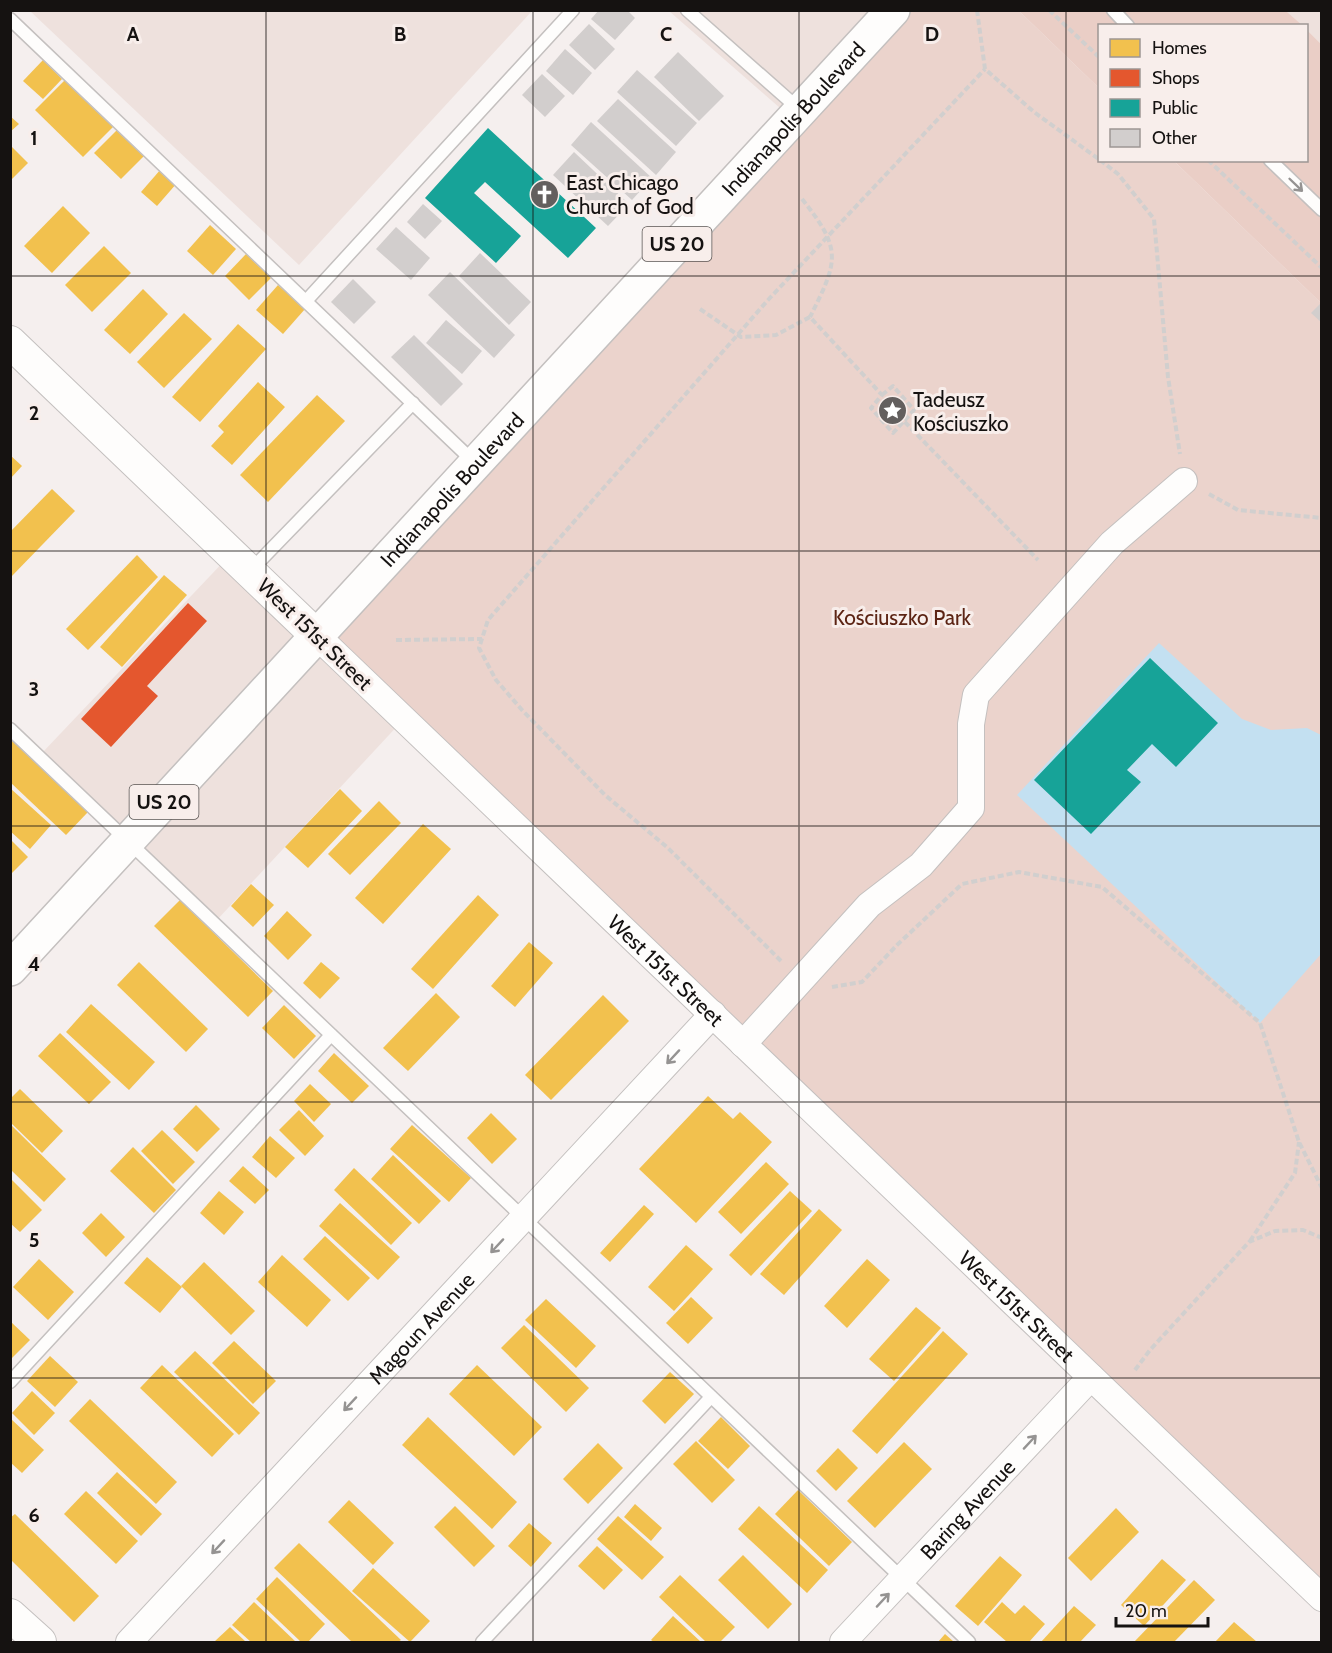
<svg xmlns="http://www.w3.org/2000/svg" width="1332" height="1653" viewBox="0 0 1332 1653" font-family="Cabin,sans-serif">
<style>
.built{fill:#eee1dd}
.green{fill:#ebd3cc}
.forest{fill:#eacec6}
.water{fill:#c3e0f1}
.homes{fill:#f2c14e}
.shops{fill:#e4572e}
.public{fill:#17a398}
.building{fill:#d2cecd}
.lines{fill:none;stroke-linecap:round;stroke-linejoin:round}
.service-casing{stroke:#c4c0bf;stroke-width:15}
.minor-casing{stroke:#c4c0bf;stroke-width:28}
.tertiary-casing{stroke:#c4c0bf;stroke-width:34}
.primary-casing{stroke:#c4c0bf;stroke-width:36}
.path{stroke:#d1cfce;stroke-width:4;stroke-dasharray:6 3;stroke-linecap:butt}
.service{stroke:#fefdfc;stroke-width:12}
.minor{stroke:#fefdfc;stroke-width:26}
.tertiary{stroke:#fefdfc;stroke-width:32}
.primary{stroke:#fefdfc;stroke-width:33}
.oneway{stroke:#959392}
.grid{fill:none;stroke:#151211;stroke-width:1.5;stroke-opacity:0.55}
.labels{text-anchor:middle;dominant-baseline:central;stroke-width:6;stroke-linejoin:round;paint-order:stroke}
.shield{fill:#f8eeeb;stroke:#595452;stroke-width:1.5}
.shield-label{font-size:20px;font-weight:bold;fill:#151211}
.street-label{font-size:21px;fill:#151211;stroke:#f8eeeb}
.poi-label{font-size:21px;fill:#151211;stroke:#f8eeeb;text-anchor:start}
.park-label{font-size:21px;fill:#5c2414;stroke:#f8eeeb}
.grid-label{font-size:20px;text-anchor:middle;font-weight:bold;fill:#151211;stroke:#f8eeeb;stroke-width:6;stroke-linejoin:round;paint-order:stroke}
</style>
<rect width="100%" height="100%" fill="#f5efee"/>
<g class="built">
<polygon points="30,11 532,11 299,265"/>
<polygon points="669,11 886,11 788,115"/>
<polygon points="1286,11 1321,11 1321,44 1307,30 1306,26 1302,25"/>
<polygon points="229,556 311,635 129,836 42,753"/>
<polygon points="317,640 402,721 216,921 132,840"/>
</g>
<polygon class="green" points="890,11 1019,11 1099,88 1100,160 1174,161 1321,303 1321,1598 317,636"/>
<g class="forest">
<polygon points="1019,11 1286,11 1302,25 1100,26 1099,88"/>
<polygon points="1307,30 1321,44 1321,303 1174,161 1306,160"/>
</g>
<polygon class="water" points="1159,643 1242,719 1271,730 1307,728 1321,735 1321,954 1260,1023 1017,795"/>
<g class="homes">
<polygon points="43,60 62,79 43,99 23,81"/>
<polygon points="68,77 116,124 83,157 35,110"/>
<polygon points="10,116 19,124 10,132"/>
<polygon points="117,130 144,156 121,179 94,153"/>
<polygon points="10,145 28,163 10,181"/>
<polygon points="161,169 177,183 157,206 141,192"/>
<polygon points="63,206 90,233 52,273 24,246"/>
<polygon points="210,225 236,249 213,275 187,251"/>
<polygon points="104,246 131,273 92,312 65,285"/>
<polygon points="246,254 271,278 249,300 225,276"/>
<polygon points="278,285 305,309 283,334 256,310"/>
<polygon points="143,289 168,314 130,354 104,330"/>
<polygon points="184,313 212,339 164,388 137,362"/>
<polygon points="238,324 266,349 200,422 172,397"/>
<polygon points="258,382 285,407 232,465 211,446 224,432 218,426"/>
<polygon points="317,395 345,421 268,502 240,475"/>
<polygon points="10,455 22,466 10,479"/>
<polygon points="52,489 75,511 10,578 10,532"/>
<polygon points="137,555 158,577 88,650 66,629"/>
<polygon points="164,575 187,595 122,667 100,647"/>
<polygon points="10,737 88,812 66,835 10,782"/>
<polygon points="10,788 51,825 30,849 10,831"/>
<polygon points="340,789 362,811 308,868 285,847"/>
<polygon points="379,801 401,823 350,875 328,854"/>
<polygon points="423,824 451,849 383,924 355,898"/>
<polygon points="10,839 28,857 10,875"/>
<polygon points="251,884 274,905 253,927 231,906"/>
<polygon points="478,895 499,915 433,989 411,969"/>
<polygon points="180,900 273,991 248,1017 154,926"/>
<polygon points="287,911 312,935 288,960 264,936"/>
<polygon points="529,942 553,963 515,1007 491,986"/>
<polygon points="139,962 208,1029 186,1052 117,985"/>
<polygon points="321,962 340,978 320,999 303,983"/>
<polygon points="436,993 460,1017 408,1071 383,1048"/>
<polygon points="603,995 629,1021 551,1100 525,1075"/>
<polygon points="91,1004 155,1062 129,1090 66,1032"/>
<polygon points="284,1005 316,1036 294,1059 262,1028"/>
<polygon points="60,1033 111,1082 89,1104 38,1056"/>
<polygon points="334,1053 369,1086 352,1103 318,1071"/>
<polygon points="310,1084 331,1104 314,1122 294,1101"/>
<polygon points="20,1089 63,1131 42,1153 10,1122 10,1099"/>
<polygon points="708,1096 733,1119 740,1112 772,1142 696,1223 639,1169"/>
<polygon points="196,1105 220,1129 197,1152 173,1129"/>
<polygon points="299,1110 324,1136 305,1156 279,1130"/>
<polygon points="491,1113 517,1139 492,1164 467,1138"/>
<polygon points="10,1124 66,1179 44,1202 10,1169"/>
<polygon points="412,1125 471,1178 449,1202 390,1149"/>
<polygon points="162,1130 195,1162 173,1184 141,1151"/>
<polygon points="270,1136 295,1158 276,1178 252,1157"/>
<polygon points="133,1147 176,1190 154,1213 110,1171"/>
<polygon points="393,1155 441,1201 419,1224 371,1179"/>
<polygon points="766,1162 789,1184 741,1234 718,1212"/>
<polygon points="243,1166 269,1190 255,1204 229,1181"/>
<polygon points="354,1168 412,1223 391,1245 334,1190"/>
<polygon points="10,1178 42,1210 20,1232 10,1223"/>
<polygon points="219,1191 244,1212 224,1235 200,1213"/>
<polygon points="790,1191 812,1211 751,1276 729,1255"/>
<polygon points="340,1203 400,1257 378,1280 319,1226"/>
<polygon points="644,1205 654,1214 610,1262 600,1253"/>
<polygon points="819,1209 842,1230 784,1295 760,1274"/>
<polygon points="101,1213 125,1237 106,1257 82,1233"/>
<polygon points="325,1236 370,1278 348,1301 303,1259"/>
<polygon points="686,1245 713,1269 674,1311 648,1287"/>
<polygon points="282,1255 331,1300 307,1327 258,1282"/>
<polygon points="147,1257 182,1287 160,1313 124,1283"/>
<polygon points="39,1259 74,1292 48,1320 13,1287"/>
<polygon points="867,1259 890,1280 847,1328 824,1306"/>
<polygon points="204,1262 255,1311 231,1335 181,1286"/>
<polygon points="691,1297 713,1318 688,1344 666,1323"/>
<polygon points="546,1299 596,1346 576,1368 525,1320"/>
<polygon points="916,1307 941,1328 894,1381 869,1359"/>
<polygon points="10,1321 30,1340 10,1360"/>
<polygon points="524,1325 589,1388 566,1412 501,1348"/>
<polygon points="943,1331 968,1354 877,1454 852,1431"/>
<polygon points="234,1341 276,1381 253,1404 212,1363"/>
<polygon points="195,1351 260,1413 239,1435 174,1372"/>
<polygon points="50,1356 78,1382 55,1407 27,1381"/>
<polygon points="162,1365 234,1434 212,1457 140,1388"/>
<polygon points="477,1365 542,1427 514,1456 449,1394"/>
<polygon points="670,1372 694,1394 665,1424 642,1401"/>
<polygon points="32,1391 55,1413 34,1435 12,1413"/>
<polygon points="90,1399 177,1482 156,1504 69,1421"/>
<polygon points="428,1417 517,1502 492,1529 402,1445"/>
<polygon points="721,1417 750,1446 728,1469 698,1441"/>
<polygon points="10,1418 44,1450 22,1473 10,1462"/>
<polygon points="696,1441 735,1480 712,1503 673,1464"/>
<polygon points="904,1442 932,1469 875,1528 847,1501"/>
<polygon points="598,1443 623,1468 588,1504 563,1479"/>
<polygon points="838,1448 858,1468 836,1491 816,1471"/>
<polygon points="117,1472 162,1514 141,1536 97,1493"/>
<polygon points="798,1490 852,1542 829,1566 775,1514"/>
<polygon points="86,1491 138,1541 116,1564 64,1514"/>
<polygon points="349,1500 394,1543 373,1565 328,1522"/>
<polygon points="635,1504 662,1528 651,1541 624,1517"/>
<polygon points="455,1506 495,1546 474,1567 434,1527"/>
<polygon points="759,1506 828,1570 807,1593 738,1529"/>
<polygon points="1116,1508 1139,1532 1091,1581 1068,1558"/>
<polygon points="15,1514 99,1596 74,1622 10,1559 10,1518"/>
<polygon points="618,1516 664,1557 642,1580 597,1539"/>
<polygon points="529,1523 552,1543 531,1567 508,1546"/>
<polygon points="299,1543 401,1640 398,1642 352,1642 274,1568"/>
<polygon points="597,1546 623,1570 604,1590 578,1566"/>
<polygon points="743,1555 792,1604 768,1629 718,1580"/>
<polygon points="1000,1556 1022,1575 978,1626 955,1606"/>
<polygon points="1162,1559 1186,1580 1144,1626 1121,1605"/>
<polygon points="373,1568 430,1621 410,1642 352,1591"/>
<polygon points="680,1575 735,1627 720,1642 706,1642 659,1597"/>
<polygon points="277,1577 325,1624 308,1642 301,1642 256,1599"/>
<polygon points="1194,1580 1215,1600 1174,1642 1134,1642"/>
<polygon points="254,1602 296,1642 251,1642 232,1625"/>
<polygon points="1002,1602 1015,1614 1024,1605 1045,1624 1029,1642 1007,1642 984,1622"/>
<polygon points="1074,1606 1096,1625 1080,1642 1041,1642"/>
<polygon points="673,1616 701,1642 654,1642 651,1640"/>
<polygon points="1234,1622 1257,1642 1215,1642"/>
<polygon points="230,1627 246,1642 214,1642"/>
<polygon points="945,1634 954,1642 938,1642"/>
</g>
<polygon class="shops" points="188,603 207,621 147,686 158,696 111,747 81,719"/>
<g class="public">
<polygon points="488,128 596,228 568,258 485,182 474,193 521,236 496,263 425,198"/>
<polygon points="1150,658 1218,723 1176,767 1152,744 1127,770 1141,782 1091,834 1034,780"/>
</g>
<g class="building">
<polygon points="599,10 627,10 635,18 615,40 591,19"/>
<polygon points="589,24 615,49 595,70 569,45"/>
<polygon points="565,49 592,73 573,95 546,71"/>
<polygon points="678,52 724,96 699,121 654,77"/>
<polygon points="637,70 697,123 676,146 617,92"/>
<polygon points="542,74 565,96 545,117 522,95"/>
<polygon points="618,99 676,152 656,175 597,121"/>
<polygon points="591,122 652,178 632,200 571,145"/>
<polygon points="574,152 629,204 608,226 553,175"/>
<polygon points="423,204 442,221 425,239 407,222"/>
<polygon points="396,227 430,258 411,280 376,249"/>
<polygon points="480,253 531,302 509,325 459,276"/>
<polygon points="450,272 515,335 494,358 428,295"/>
<polygon points="353,279 376,302 354,324 331,302"/>
<polygon points="1322,302 1322,323 1311,313"/>
<polygon points="446,320 482,351 462,374 426,343"/>
<polygon points="414,335 463,384 441,406 391,357"/>
</g>
<g class="lines">
<defs>
<g id="service">
<polyline points="687,10 800,110"/>
<polyline points="1113,10 1128,26"/>
<polyline points="10,19 474,462"/>
<polyline points="1270,160 1322,210"/>
<polyline points="306,301 573,10"/>
<polyline points="251,570 413,403"/>
<polyline points="10,729 969,1642"/>
<polyline points="10,1382 331,1035"/>
<polyline points="482,1642 711,1397"/>
</g>
<g id="minor">
<path id="s1" d="M317,636l1005,962"/>
<polyline points="743,1044 869,905 921,865 971,808 971,724 976,695 1112,543 1184,481"/>
<path id="s2" d="M129,1642l584,-628"/>
<path id="s3" d="M843,1642l248,-265"/>
</g>
<g id="tertiary">
<polyline points="10,342 317,636"/>
<polyline points="10,1615 40,1642"/>
</g>
<g id="primary">
<path id="s4" d="M10,969l883,-959"/>
</g>
</defs>
<use href="#service" class="service-casing"/>
<use href="#minor" class="minor-casing"/>
<use href="#tertiary" class="tertiary-casing"/>
<use href="#primary" class="primary-casing"/>
<g class="path">
<polyline points="977,10 985,69 1034,112 1100,160"/>
<polyline points="1049,10 1100,58"/>
<polyline points="1100,160 1118,174 1154,219 1168,377 1180,454"/>
<polyline points="1208,160 1322,268"/>
<path d="M802,199c41,51 36,62 8,118"/>
<polyline points="700,309 741,337 776,335 810,317 882,395 871,408 893,433 904,421 1038,560"/>
<polyline points="882,395 893,386 914,410 904,421"/>
<polyline points="1209,494 1238,510 1322,518"/>
<polyline points="396,640 482,639"/>
<polyline points="781,961 668,848 605,795 522,710 496,680 479,648 488,620 768,300 985,69"/>
<polyline points="832,987 862,982 897,945 962,884 1019,872 1102,887 1260,1023 1299,1142 1322,1188"/>
<polyline points="1250,1241 1295,1173 1299,1142"/>
<polyline points="1135,1370 1150,1350 1249,1242 1275,1231 1303,1230 1322,1238"/>
</g>
<use href="#service" class="service"/>
<use href="#minor" class="minor"/>
<use href="#tertiary" class="tertiary"/>
<use href="#primary" class="primary"/>
</g>
<defs><path id="oneway-shaft" d="M-6 0H5M1.5-3L5.5 0L1.5 3" fill="none" stroke-width="1.6" stroke-linecap="round" stroke-linejoin="round" transform="scale(1.5)"/></defs>
<g class="oneway">
<use href="#oneway-shaft" transform="translate(1296 185) rotate(44)"/>
<use href="#oneway-shaft" transform="translate(673 1057) rotate(133)"/>
<use href="#oneway-shaft" transform="translate(497 1246) rotate(133)"/>
<use href="#oneway-shaft" transform="translate(350 1404) rotate(133)"/>
<use href="#oneway-shaft" transform="translate(1030 1442) rotate(-47)"/>
<use href="#oneway-shaft" transform="translate(218 1547) rotate(133)"/>
<use href="#oneway-shaft" transform="translate(883 1600) rotate(-47)"/>
</g>
<path class="grid" d="M266,10v1632M533,10v1632M799,10v1632M1066,10v1632M10,276h1312M10,551h1312M10,826h1312M10,1102h1312M10,1378h1312"/>
<defs>
<symbol id="church-disc" viewBox="-11 -11 22 22"><circle r="9.5" fill="#635f5e" stroke="#f8eeeb"/><path d="M-1.2-6h2.4v3.5h3.3v2.4h-3.3V6h-2.4V-.1h-3.3v-2.4h3.3Z" fill="#fff"/></symbol>
<symbol id="sight-disc" viewBox="-11 -11 22 22"><circle r="9.5" fill="#635f5e" stroke="#f8eeeb"/><path d="M0-6L1.8-2.2L6-1.7L2.9 1.2L3.7 5.4L0 3.3L-3.7 5.4L-2.9 1.2L-6-1.7L-1.8-2.2Z" fill="#fff"/></symbol>
</defs>
<g fill-rule="evenodd">
<use href="#church-disc" x="528" y="178" width="33" height="33"/>
<use href="#sight-disc" x="876" y="394" width="33" height="33"/>
</g>
<g class="labels">
<g class="shield">
<rect x="642.5" y="227" width="69" height="34" rx="4.5"/>
<rect x="129.5" y="785" width="69" height="34" rx="4.5"/>
</g>
<g class="shield-label">
<text x="677" y="244">US 20</text>
<text x="164" y="802">US 20</text>
</g>
<g class="street-label">
<text stroke="none"><textPath href="#s4" startOffset="1156">Indianapolis Boulevard</textPath></text>
<text stroke="none"><textPath href="#s4" startOffset="652">Indianapolis Boulevard</textPath></text>
<text transform="translate(315 634) rotate(44)">West 151st Street</text>
<text stroke="none"><textPath href="#s1" startOffset="483">West 151st Street</textPath></text>
<text stroke="none"><textPath href="#s1" startOffset="969">West 151st Street</textPath></text>
<text stroke="none"><textPath href="#s2" startOffset="429">Magoun Avenue</textPath></text>
<text stroke="none"><textPath href="#s3" startOffset="182">Baring Avenue</textPath></text>
</g>
<g class="poi-label">
<text x="566" y="182">East Chicago<tspan x="566" dy="24">Church of God</tspan></text>
<text x="913" y="399">Tadeusz<tspan x="913" dy="24">Kościuszko</tspan></text>
</g>
<g class="park-label">
<text x="902" y="617">Kościuszko Park</text>
</g>
</g>
<g class="grid-label">
<text x="133" y="41">A</text>
<text x="400" y="41">B</text>
<text x="666" y="41">C</text>
<text x="932" y="41">D</text>
<text x="34" y="145">1</text>
<text x="34" y="420">2</text>
<text x="34" y="696">3</text>
<text x="34" y="971">4</text>
<text x="34" y="1247">5</text>
<text x="34" y="1522">6</text>
</g>
<rect width="1332" height="1653" fill="none" stroke="#151211" stroke-width="24"/>
<rect x="1098" y="24" width="210" height="138" fill="#f8eeeb" stroke="#9d9694" stroke-width="1.5"/>
<rect x="1110" y="39" width="30" height="18" fill="#f2c14e" stroke="#9d9694" stroke-width="1.5"/>
<text x="1152" y="54" font-size="18" fill="#151211">Homes</text>
<rect x="1110" y="69" width="30" height="18" fill="#e4572e" stroke="#9d9694" stroke-width="1.5"/>
<text x="1152" y="84" font-size="18" fill="#151211">Shops</text>
<rect x="1110" y="99" width="30" height="18" fill="#17a398" stroke="#9d9694" stroke-width="1.5"/>
<text x="1152" y="114" font-size="18" fill="#151211">Public</text>
<rect x="1110" y="129" width="30" height="18" fill="#d2cecd" stroke="#9d9694" stroke-width="1.5"/>
<text x="1152" y="144" font-size="18" fill="#151211">Other</text>
<path d="M1116 1617v9h92v-9" fill="none" stroke="#151211" stroke-width="3"/>
<text x="1125" y="1617" font-size="18" fill="#151211" stroke="#f8eeeb" stroke-width="4.5" paint-order="stroke">20 m</text>
</svg>
